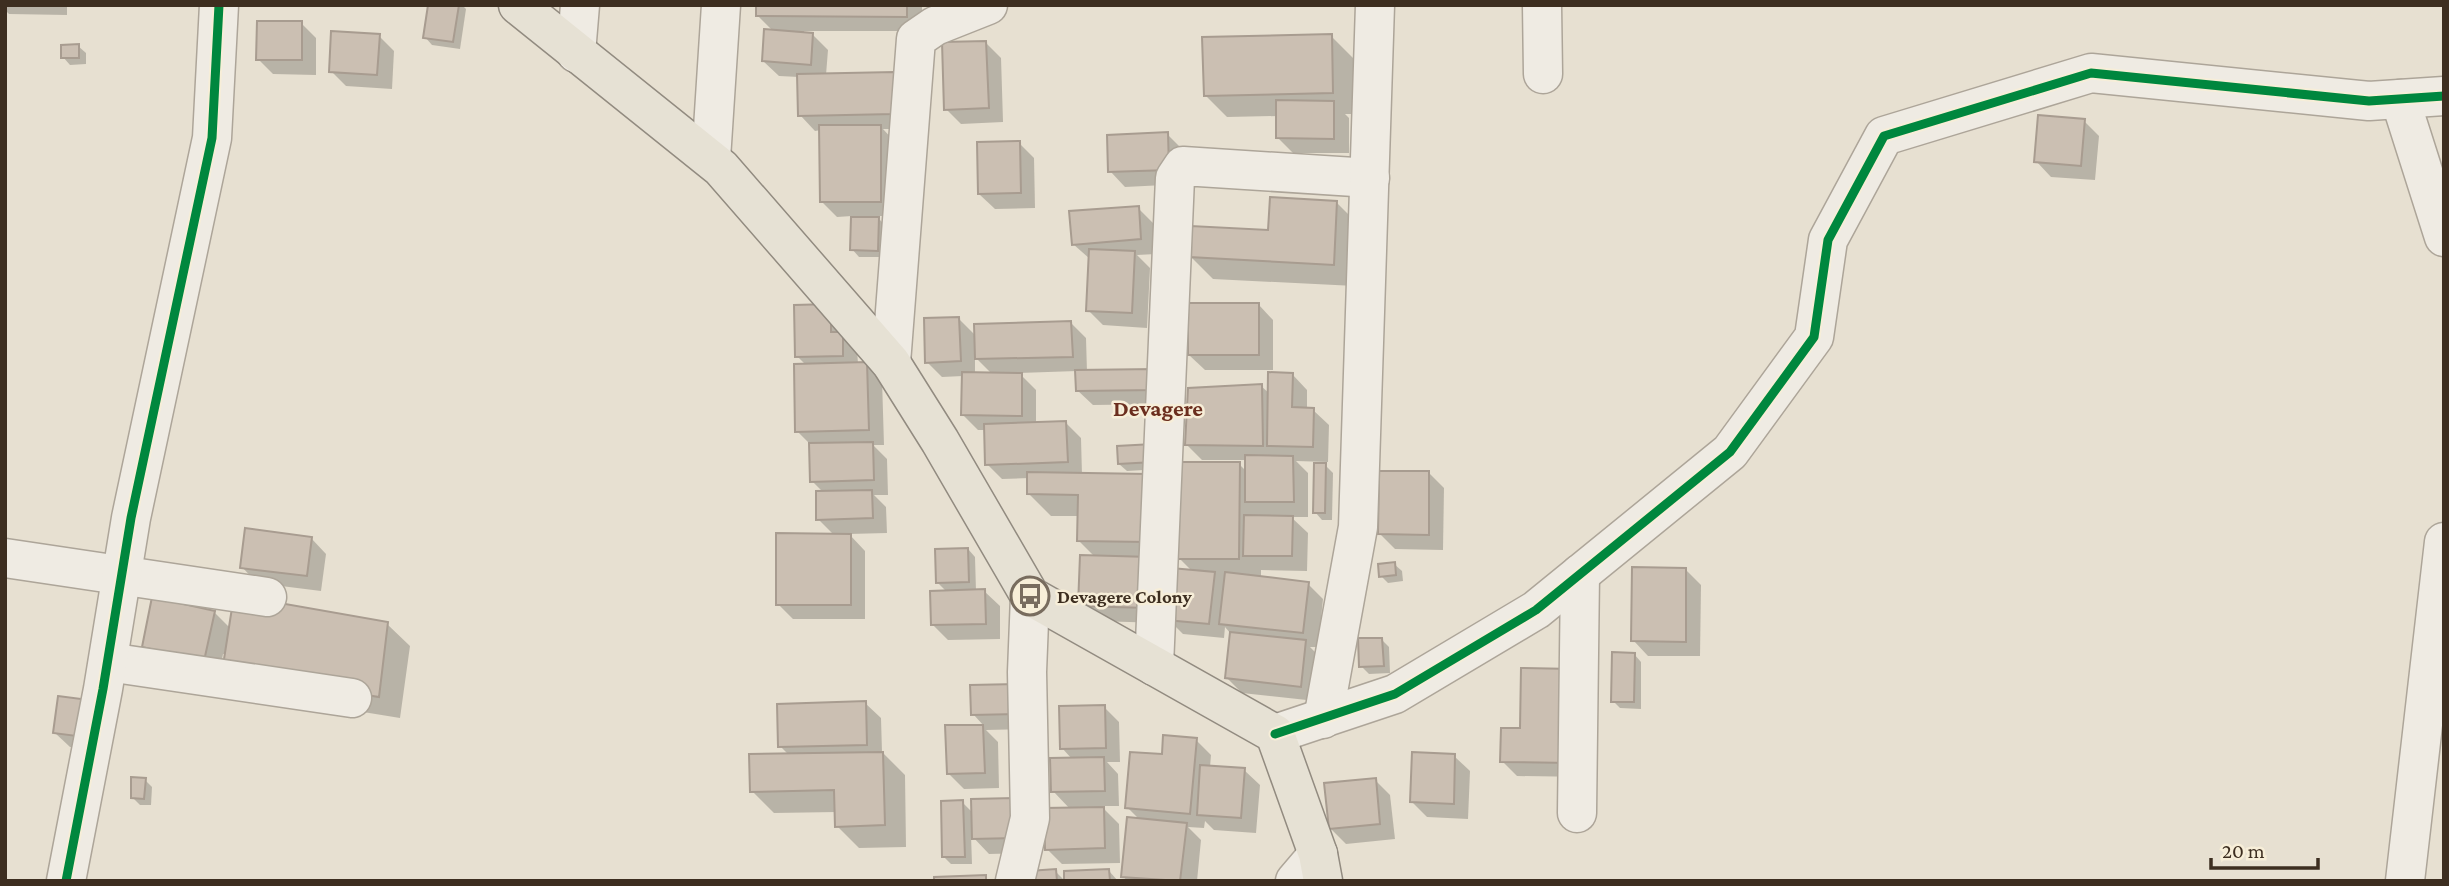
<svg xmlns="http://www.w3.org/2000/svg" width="2449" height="886" viewBox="0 0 2449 886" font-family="'Crimson Pro',serif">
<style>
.shadow{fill:#0003;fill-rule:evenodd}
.building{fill:#cbbfb2;stroke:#a89c90;stroke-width:2}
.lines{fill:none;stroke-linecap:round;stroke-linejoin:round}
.minor-casing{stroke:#ada599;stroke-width:41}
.major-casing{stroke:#928b80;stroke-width:41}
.minor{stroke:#efebe3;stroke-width:38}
.major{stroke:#e6e1d4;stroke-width:38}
.cycleway-casing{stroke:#f7eed8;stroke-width:13}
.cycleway{stroke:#00873e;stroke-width:9}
.labels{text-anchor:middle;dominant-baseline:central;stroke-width:5;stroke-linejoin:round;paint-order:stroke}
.poi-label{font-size:19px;font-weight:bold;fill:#3d2e20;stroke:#f7eed8;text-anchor:start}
.quarter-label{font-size:23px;font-weight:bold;fill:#6b2e1e;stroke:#f7eed8}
</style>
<rect width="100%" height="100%" fill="#e7e0d1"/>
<g class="shadow">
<polygon points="5,5 67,5 67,15 9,14 5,10"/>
<polygon points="430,5 462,5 466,9 460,49 432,45 425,37"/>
<polygon points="758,5 922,5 922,31 804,31 804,34 812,34 828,50 826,75 893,73 909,129 883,129 895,142 895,216 876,216 886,226 885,257 859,257 852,249 852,216 837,217 821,201 821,130 815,131 800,115 799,77 779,76 763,61 774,32 758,16"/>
<polygon points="301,23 316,38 316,75 273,74 258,59"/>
<polygon points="379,36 394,51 392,89 346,86 331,71"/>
<polygon points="1331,36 1353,58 1355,114 1345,114 1349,118 1349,153 1293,153 1277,137 1278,116 1227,117 1205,95"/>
<polygon points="986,43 1001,58 1003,122 961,124 946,109"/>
<polygon points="78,46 86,53 86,64 70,65 63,57"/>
<polygon points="2084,121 2099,136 2095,180 2051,177 2036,161"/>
<polygon points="1167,134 1182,149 1184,184 1125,187 1110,171"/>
<polygon points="1019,143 1034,158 1035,208 995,209 979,194"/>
<polygon points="1337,203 1359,225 1355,286 1213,279 1191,257 1270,232"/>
<polygon points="1138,208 1153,223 1156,254 1137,255 1150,268 1147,328 1103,325 1088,310 1090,259 1073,244"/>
<polygon points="1258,304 1273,320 1273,370 1205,370 1189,355"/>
<polygon points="830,306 857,349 858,364 867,364 882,379 884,445 873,445 887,459 888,495 874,495 886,507 887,533 849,534 865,551 865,619 793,619 778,604 834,535 818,519 824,493 812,481 811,445 797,431 806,365 797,356"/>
<path d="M958,318l18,18 95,-13 15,15 1,34 68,-1 16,33 -78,1 -16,-15v-19l-58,2 17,17v34l30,-1 15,15 1,37 65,1 16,147 -68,-2 -15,-16 15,-48 -16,-16v-25h-28l-22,-22v-16l-27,1 -15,-15 -1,-34h-8l-15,-15v-39l-21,1 -15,-15zM975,357l17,17h-17z"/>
<polygon points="1292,374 1307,390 1307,410 1313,410 1329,425 1328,462 1296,461 1308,473 1308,517 1291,517 1308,533 1307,571 1261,570 1261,578 1308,584 1323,599 1318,647 1310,647 1320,657 1316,701 1242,693 1227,678 1231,634 1225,627 1224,638 1183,634 1168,619 1192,571 1179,558 1239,464 1247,472 1247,460 1202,460 1187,445 1261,386 1270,394"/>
<polygon points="1119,447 1161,469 1127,471 1119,464"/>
<polygon points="1325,465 1333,473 1332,520 1322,520 1315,512"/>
<polygon points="1429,473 1444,488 1443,550 1395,549 1380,534"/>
<polygon points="311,538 326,554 321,591 257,583 242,567"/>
<polygon points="968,549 975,557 976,591 984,591 1000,606 1000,639 948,640 933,625 947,592 938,583"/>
<polygon points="1394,564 1402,571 1403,581 1388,583 1381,576"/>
<polygon points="1686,570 1701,585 1700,656 1648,656 1633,640"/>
<polygon points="214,612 231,629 387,624 410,646 400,718 246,693 226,654 223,654 219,675 159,661 144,646"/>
<polygon points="1381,639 1389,647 1390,673 1369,674 1361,666"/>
<polygon points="1634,654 1641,662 1641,709 1620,708 1613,701"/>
<polygon points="972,686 1037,729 986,730 998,742 999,788 964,789 948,773 947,727 984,726 973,714"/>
<polygon points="60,698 106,752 70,747 54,732"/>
<polygon points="865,703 881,718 882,752 905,775 906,847 859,848 837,826 837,812 774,813 752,791 789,755 780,746"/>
<polygon points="1104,707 1119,722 1120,762 1107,762 1118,774 1119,806 1101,806 1119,824 1120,863 1062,864 1047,849 1071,810 1053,791 1072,759 1062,748"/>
<polygon points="1522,730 1586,777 1517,776 1502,761"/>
<polygon points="1196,740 1211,755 1210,767 1244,770 1260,785 1256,833 1214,830 1205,821 1204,828 1188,827 1201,840 1197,881 1127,881 1123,876 1140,820 1127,807 1163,756"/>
<polygon points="1454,756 1470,771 1468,819 1427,817 1412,802"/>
<polygon points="145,780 152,787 151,805 140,805 132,797"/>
<polygon points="1375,780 1390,795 1395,839 1346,844 1331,829"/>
<polygon points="962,802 973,813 1030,853 989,854 971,835 972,864 951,864 944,857"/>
<polygon points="1055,871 1065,881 1032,881"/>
<polygon points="1109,871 1118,881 1066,881"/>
</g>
<g class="building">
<polygon points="428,5 459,5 453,42 423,38"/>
<polygon points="756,5 907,5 907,17 756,16"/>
<polygon points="257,21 302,21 302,60 256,60"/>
<polygon points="764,29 813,33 811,65 762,61"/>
<polygon points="331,31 380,34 377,75 329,72"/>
<polygon points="1332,34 1333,93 1204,96 1202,37"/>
<polygon points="986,41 989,108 944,110 942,42"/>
<polygon points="79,44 79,58 61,58 61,45"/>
<polygon points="894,72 894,114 798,116 797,74"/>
<polygon points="1276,100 1334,101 1334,139 1276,138"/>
<polygon points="2038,115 2085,119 2081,166 2034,162"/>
<polygon points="819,125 881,125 881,202 820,202"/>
<polygon points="1168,132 1169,170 1108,172 1107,135"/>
<polygon points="1020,141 1021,193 978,194 977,142"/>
<polygon points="1270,197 1337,201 1334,265 1189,257 1191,226 1268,230"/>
<polygon points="1139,206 1141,239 1072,245 1069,211"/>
<polygon points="851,217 879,217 878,251 850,250"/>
<polygon points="1089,249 1135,251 1132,313 1086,311"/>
<rect x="1188" y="303" width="71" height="52"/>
<polygon points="831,304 831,332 843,332 843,356 795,357 794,305"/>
<polygon points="959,317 961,361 925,363 924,318"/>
<polygon points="1071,321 1073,357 975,359 974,324"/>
<polygon points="867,362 869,430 795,432 794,364"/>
<polygon points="1156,369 1157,390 1076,391 1075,370"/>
<polygon points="962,372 1022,373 1022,416 961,415"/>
<polygon points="1268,372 1293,373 1292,407 1314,408 1313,447 1267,446"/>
<polygon points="1262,384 1263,446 1185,445 1188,388"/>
<polygon points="1066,421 1068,462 985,465 984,424"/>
<polygon points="873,442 874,480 810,482 809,443"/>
<polygon points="1153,444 1154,462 1118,464 1117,446"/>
<polygon points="1245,455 1293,456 1294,502 1245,502"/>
<polygon points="1178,462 1240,462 1239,559 1178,559"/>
<polygon points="1314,463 1326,463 1325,513 1313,513"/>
<polygon points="1379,471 1429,471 1429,535 1378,534"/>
<polygon points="1027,472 1148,474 1147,542 1077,541 1078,495 1027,494"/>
<polygon points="872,490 873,518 816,520 816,491"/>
<polygon points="1244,515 1293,516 1292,556 1243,556"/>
<polygon points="245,528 312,537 307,576 240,568"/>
<polygon points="776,533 851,534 851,605 776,605"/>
<polygon points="968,548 969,582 936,583 935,549"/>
<polygon points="1080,555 1150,557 1148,608 1078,606"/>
<polygon points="1395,562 1396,575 1379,577 1378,564"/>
<polygon points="1632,567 1686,568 1686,642 1631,641"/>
<polygon points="1171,568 1215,572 1209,624 1166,620"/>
<polygon points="1225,572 1309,582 1303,633 1219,624"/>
<polygon points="985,589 986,624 931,625 930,591"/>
<polygon points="234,595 388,622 379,697 222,672"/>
<polygon points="152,597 215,611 204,661 142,647"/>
<polygon points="1230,632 1306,640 1301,687 1225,678"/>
<polygon points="1358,638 1382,638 1384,666 1359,667"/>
<polygon points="1612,652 1635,653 1634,702 1611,702"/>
<polygon points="1521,668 1573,669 1571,763 1500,762 1501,728 1520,728"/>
<polygon points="1022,684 1022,714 971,715 970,685"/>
<polygon points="58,696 97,701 92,738 53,733"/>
<polygon points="866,701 867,745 778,747 777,704"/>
<polygon points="1105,705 1106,748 1060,749 1059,706"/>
<polygon points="945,725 983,725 985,773 947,774"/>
<polygon points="1163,735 1197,738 1190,814 1125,808 1130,752 1162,754"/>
<polygon points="883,752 885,825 835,827 834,790 750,792 749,754"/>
<polygon points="1412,752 1455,754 1454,804 1410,802"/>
<polygon points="1104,757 1105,791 1051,792 1050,758"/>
<polygon points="1200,765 1245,768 1241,818 1197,815"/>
<polygon points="131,777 146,778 144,799 131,798"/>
<polygon points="1376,778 1380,824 1329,829 1324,783"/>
<polygon points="1014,798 1015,838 972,839 971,799"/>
<polygon points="963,800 965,857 942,857 941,801"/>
<polygon points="1104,807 1105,848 1045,850 1044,808"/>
<polygon points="1127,817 1187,823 1180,881 1121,877"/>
<polygon points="1056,869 1057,881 1030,881 1029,871"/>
<polygon points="1109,869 1110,881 1064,881 1064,871"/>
<polygon points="986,875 986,881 934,881 934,877"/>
</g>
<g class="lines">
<defs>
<g id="minor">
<polyline points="1542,5 1543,74"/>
<polyline points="576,53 580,5"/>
<polyline points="2400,99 2444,237"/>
<polyline points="711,159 721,5"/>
<polyline points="891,363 916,39 935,26 988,5"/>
<polyline points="5,558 267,597"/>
<polyline points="108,662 352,698"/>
<polyline points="1154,666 1175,178 1183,166 1370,178"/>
<polyline points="1323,719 1358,527 1375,5"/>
<polyline points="1275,734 1395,694 1536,610 1730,452 1814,337 1828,240 1884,136 2091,73 2369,101 2444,96"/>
<polyline points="1577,813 1580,574"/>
<polyline points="66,881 103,689 131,518 212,138 219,5"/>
<polyline points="1015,881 1030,818 1027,672 1030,596"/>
<polyline points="1295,881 1318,854"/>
<polyline points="2405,881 2444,542"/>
</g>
<polyline id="major" points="518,5 721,168 891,363 940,441 1030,596 1275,734 1318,854 1323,881"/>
</defs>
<use href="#minor" class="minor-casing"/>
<use href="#major" class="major-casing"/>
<use href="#minor" class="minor"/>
<use href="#major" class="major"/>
<defs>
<g id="cycleway">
<polyline points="1275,734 1395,694 1536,610 1730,452 1814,337 1828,240 1884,136 2091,73 2369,101 2444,96"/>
<polyline points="66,881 103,689 131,518 212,138 219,5"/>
</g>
</defs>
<use href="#cycleway" class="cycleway-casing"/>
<use href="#cycleway" class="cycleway"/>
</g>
<defs>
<symbol id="bus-ring" viewBox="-11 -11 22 22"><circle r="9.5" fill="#f7eed8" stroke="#786c5e" stroke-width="1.5"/><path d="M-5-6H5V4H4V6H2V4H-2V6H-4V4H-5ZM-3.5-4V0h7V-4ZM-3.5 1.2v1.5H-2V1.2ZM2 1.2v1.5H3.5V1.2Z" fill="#786c5e"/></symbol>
</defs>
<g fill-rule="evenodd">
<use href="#bus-ring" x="1008" y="574" width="44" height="44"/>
</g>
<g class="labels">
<g class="poi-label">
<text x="1057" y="596">Devagere Colony</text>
</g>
<g class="quarter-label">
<text x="1158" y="408">Devagere</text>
</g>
</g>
<rect width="2449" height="886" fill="none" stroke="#3d2e20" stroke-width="14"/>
<path d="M2211 858v10h107v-10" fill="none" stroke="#3d2e20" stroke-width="3.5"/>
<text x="2222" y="858" font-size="21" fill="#3d2e20" stroke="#f7eed8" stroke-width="5" paint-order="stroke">20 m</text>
</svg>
